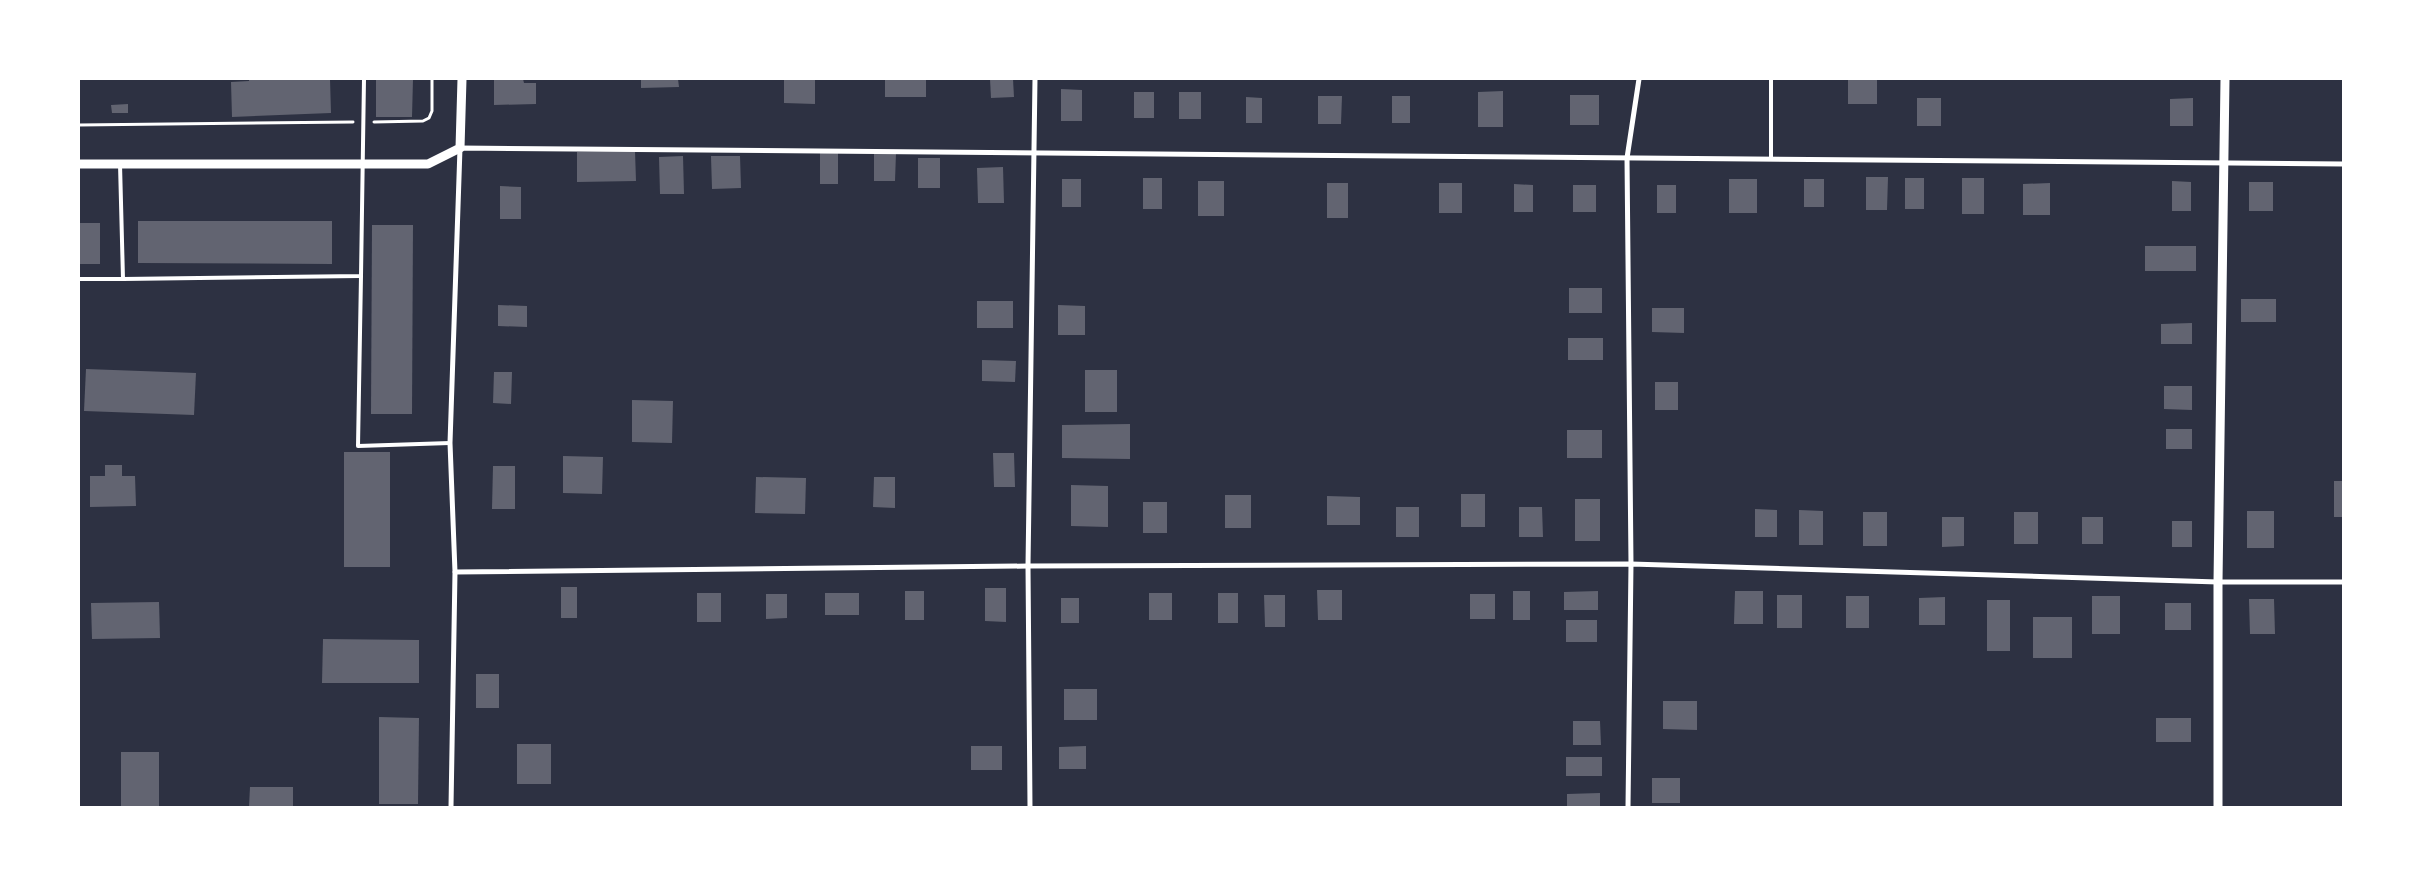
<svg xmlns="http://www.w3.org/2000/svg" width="2422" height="886" viewBox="0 0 2422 886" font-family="'DejaVu Sans',sans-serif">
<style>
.building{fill:#626471}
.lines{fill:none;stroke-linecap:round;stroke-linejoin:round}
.path{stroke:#fff;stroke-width:3}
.service{stroke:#fff;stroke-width:4}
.minor{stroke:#fff;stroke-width:5}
.tertiary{stroke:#fff;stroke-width:9}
</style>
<rect width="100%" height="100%" fill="#2d3142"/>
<g class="building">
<polygon points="249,79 330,79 331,113 232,117 231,82 249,81"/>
<polygon points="376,79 413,79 412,117 376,117"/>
<polygon points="494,79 523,79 524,83 536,83 536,104 494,105"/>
<polygon points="641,79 678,79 679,87 641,88"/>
<polygon points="784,79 815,79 815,104 784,103"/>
<rect x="885" y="79" width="41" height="18"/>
<polygon points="990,79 1013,79 1014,97 991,98"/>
<rect x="1848" y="79" width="29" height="25"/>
<polygon points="1061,89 1082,90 1082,121 1061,121"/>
<polygon points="1503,91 1503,127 1478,127 1478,92"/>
<rect x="1134" y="92" width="20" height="26"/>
<rect x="1179" y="92" width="22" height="27"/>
<rect x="1570" y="95" width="29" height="30"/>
<polygon points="1318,96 1342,96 1341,124 1318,124"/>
<rect x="1392" y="96" width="18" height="27"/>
<polygon points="1246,97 1262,98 1262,123 1246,123"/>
<rect x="1917" y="98" width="24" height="28"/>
<polygon points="2193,98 2193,126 2170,126 2170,99"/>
<polygon points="128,104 128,113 112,113 111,105"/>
<polygon points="635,151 636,181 577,182 577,152"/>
<rect x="820" y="153" width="18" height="31"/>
<polygon points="874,153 896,153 895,181 874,181"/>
<polygon points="683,156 684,194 660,194 659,157"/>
<polygon points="711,156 740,156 741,188 712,189"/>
<rect x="918" y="158" width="22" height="30"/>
<polygon points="1003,167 1004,203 978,203 977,168"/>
<polygon points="1866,177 1888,177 1887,210 1866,210"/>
<rect x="1143" y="178" width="19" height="31"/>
<rect x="1905" y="178" width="19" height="31"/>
<rect x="1962" y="178" width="22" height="36"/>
<rect x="1062" y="179" width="19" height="28"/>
<rect x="1729" y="179" width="28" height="34"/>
<rect x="1804" y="179" width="20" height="28"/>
<rect x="1198" y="181" width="26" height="35"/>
<polygon points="2172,181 2191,182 2191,211 2172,211"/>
<rect x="2249" y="182" width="24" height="29"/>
<rect x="1327" y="183" width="21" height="35"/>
<rect x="1439" y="183" width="23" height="30"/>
<polygon points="2050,183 2050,215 2023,215 2023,184"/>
<polygon points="1514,184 1533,185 1533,212 1514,212"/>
<rect x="1573" y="185" width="23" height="27"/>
<rect x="1657" y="185" width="19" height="28"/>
<polygon points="500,186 521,187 521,219 500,219"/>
<polygon points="138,221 332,221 332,264 138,263"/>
<rect x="79" y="223" width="21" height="41"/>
<polygon points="372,225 413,225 412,414 371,414"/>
<rect x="2145" y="246" width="51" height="25"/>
<rect x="1569" y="288" width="33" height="25"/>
<rect x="2241" y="299" width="35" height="23"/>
<rect x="977" y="301" width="36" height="27"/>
<polygon points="498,305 527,306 527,327 498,326"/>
<polygon points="1058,305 1085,306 1085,335 1058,335"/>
<polygon points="1652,308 1684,308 1684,333 1652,332"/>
<polygon points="2192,323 2192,344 2161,344 2161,324"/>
<rect x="1568" y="338" width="35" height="22"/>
<polygon points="982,360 1016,361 1015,382 982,381"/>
<polygon points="86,369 196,373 194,415 84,411"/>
<rect x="1085" y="370" width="32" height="42"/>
<polygon points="494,372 512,372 511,404 493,403"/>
<rect x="1655" y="382" width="23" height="28"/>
<polygon points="2164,386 2192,386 2192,410 2164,409"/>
<polygon points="632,400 673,401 672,443 632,442"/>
<polygon points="1130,424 1130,459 1062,458 1062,425"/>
<rect x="2166" y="429" width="26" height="20"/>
<rect x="1567" y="430" width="35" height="28"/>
<rect x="344" y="452" width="46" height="115"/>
<polygon points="993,453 1014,453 1015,487 994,487"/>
<polygon points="563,456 603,457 602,494 563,493"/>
<polygon points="105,465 122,465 122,476 135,476 136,506 90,507 90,476 105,476"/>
<polygon points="493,466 515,466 515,509 492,509"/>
<polygon points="756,477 806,478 805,514 755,513"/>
<polygon points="874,477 895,477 895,508 873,507"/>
<rect x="2334" y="481" width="9" height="36"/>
<polygon points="1071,485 1108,486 1108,527 1071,526"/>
<rect x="1461" y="494" width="24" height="33"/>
<rect x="1225" y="495" width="26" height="33"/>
<polygon points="1327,496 1360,497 1360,525 1327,525"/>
<rect x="1575" y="499" width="25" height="42"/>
<rect x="1143" y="502" width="24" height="31"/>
<rect x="1396" y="507" width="23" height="30"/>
<polygon points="1519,507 1542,507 1543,537 1519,537"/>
<polygon points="1755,509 1777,510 1777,537 1755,537"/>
<polygon points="1799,510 1823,511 1823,545 1799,545"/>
<rect x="2247" y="511" width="27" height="37"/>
<rect x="1863" y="512" width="24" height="34"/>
<rect x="2014" y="512" width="24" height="32"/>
<polygon points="1942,517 1964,517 1964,546 1942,547"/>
<rect x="2082" y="517" width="21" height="27"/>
<rect x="2172" y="521" width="20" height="26"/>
<rect x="561" y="587" width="16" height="31"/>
<polygon points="985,588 1006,588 1006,622 985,621"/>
<polygon points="1317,590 1342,590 1342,620 1318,620"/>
<rect x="905" y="591" width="19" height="29"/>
<rect x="1513" y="591" width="17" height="29"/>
<polygon points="1598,591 1598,610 1564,610 1564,592"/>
<polygon points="1735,591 1763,591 1763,624 1734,624"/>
<rect x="697" y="593" width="24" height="29"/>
<rect x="825" y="593" width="34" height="22"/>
<rect x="1149" y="593" width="23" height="27"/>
<rect x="1218" y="593" width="20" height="30"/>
<polygon points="766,594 787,594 787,618 766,619"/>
<rect x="1470" y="594" width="25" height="25"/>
<polygon points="1264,595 1285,595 1285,627 1265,627"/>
<rect x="1777" y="595" width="25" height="33"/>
<rect x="1846" y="596" width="23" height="32"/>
<rect x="2092" y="596" width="28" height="38"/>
<polygon points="1945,597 1945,625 1919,625 1919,598"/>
<rect x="1061" y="598" width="18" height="25"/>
<polygon points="2249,599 2274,599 2275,634 2250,634"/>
<rect x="1987" y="600" width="23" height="51"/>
<polygon points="159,602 160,638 92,639 91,603"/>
<rect x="2165" y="603" width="26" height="27"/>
<rect x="2033" y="617" width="39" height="41"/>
<rect x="1566" y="620" width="31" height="22"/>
<polygon points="323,639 419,640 419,683 322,683"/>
<rect x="476" y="674" width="23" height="34"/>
<rect x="1064" y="689" width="33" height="31"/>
<polygon points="1663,701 1697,701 1697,730 1663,729"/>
<polygon points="379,717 419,718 418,804 379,804"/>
<rect x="2156" y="718" width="35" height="24"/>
<polygon points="1573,721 1600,721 1601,745 1573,745"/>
<rect x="517" y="744" width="34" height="40"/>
<rect x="971" y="746" width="31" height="24"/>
<polygon points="1086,746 1086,769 1059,769 1059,747"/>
<rect x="121" y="752" width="38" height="55"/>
<rect x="1566" y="757" width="36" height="19"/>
<rect x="1652" y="778" width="28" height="25"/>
<polygon points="250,787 293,787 293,807 249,807"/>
<polygon points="1600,793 1600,807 1567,807 1567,794"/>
</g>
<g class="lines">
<g class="path">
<polyline points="374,122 423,121 429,118 432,111 432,79"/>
<polyline points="79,125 353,122"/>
</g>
<g class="service">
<polyline points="1771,79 1771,159"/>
<polyline points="120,164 123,279 361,276 364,79"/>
<polyline points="361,276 358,446 450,443"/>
<polyline points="79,279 123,279"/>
</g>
<g class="minor">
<polyline points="455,572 1028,566 1631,564 2218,582 2343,582"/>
<polyline points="451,807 455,572 450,443 460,148 2343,164"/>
<polyline points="1030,807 1028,566 1035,79"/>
<polyline points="1628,807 1631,564 1627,158 1639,79"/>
</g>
<g class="tertiary">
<polyline points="79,164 428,164 460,148 462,79"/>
<polyline points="2218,807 2218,582 2225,79"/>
</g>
</g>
<rect width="2422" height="886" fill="none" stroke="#ffffff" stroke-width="160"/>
</svg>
